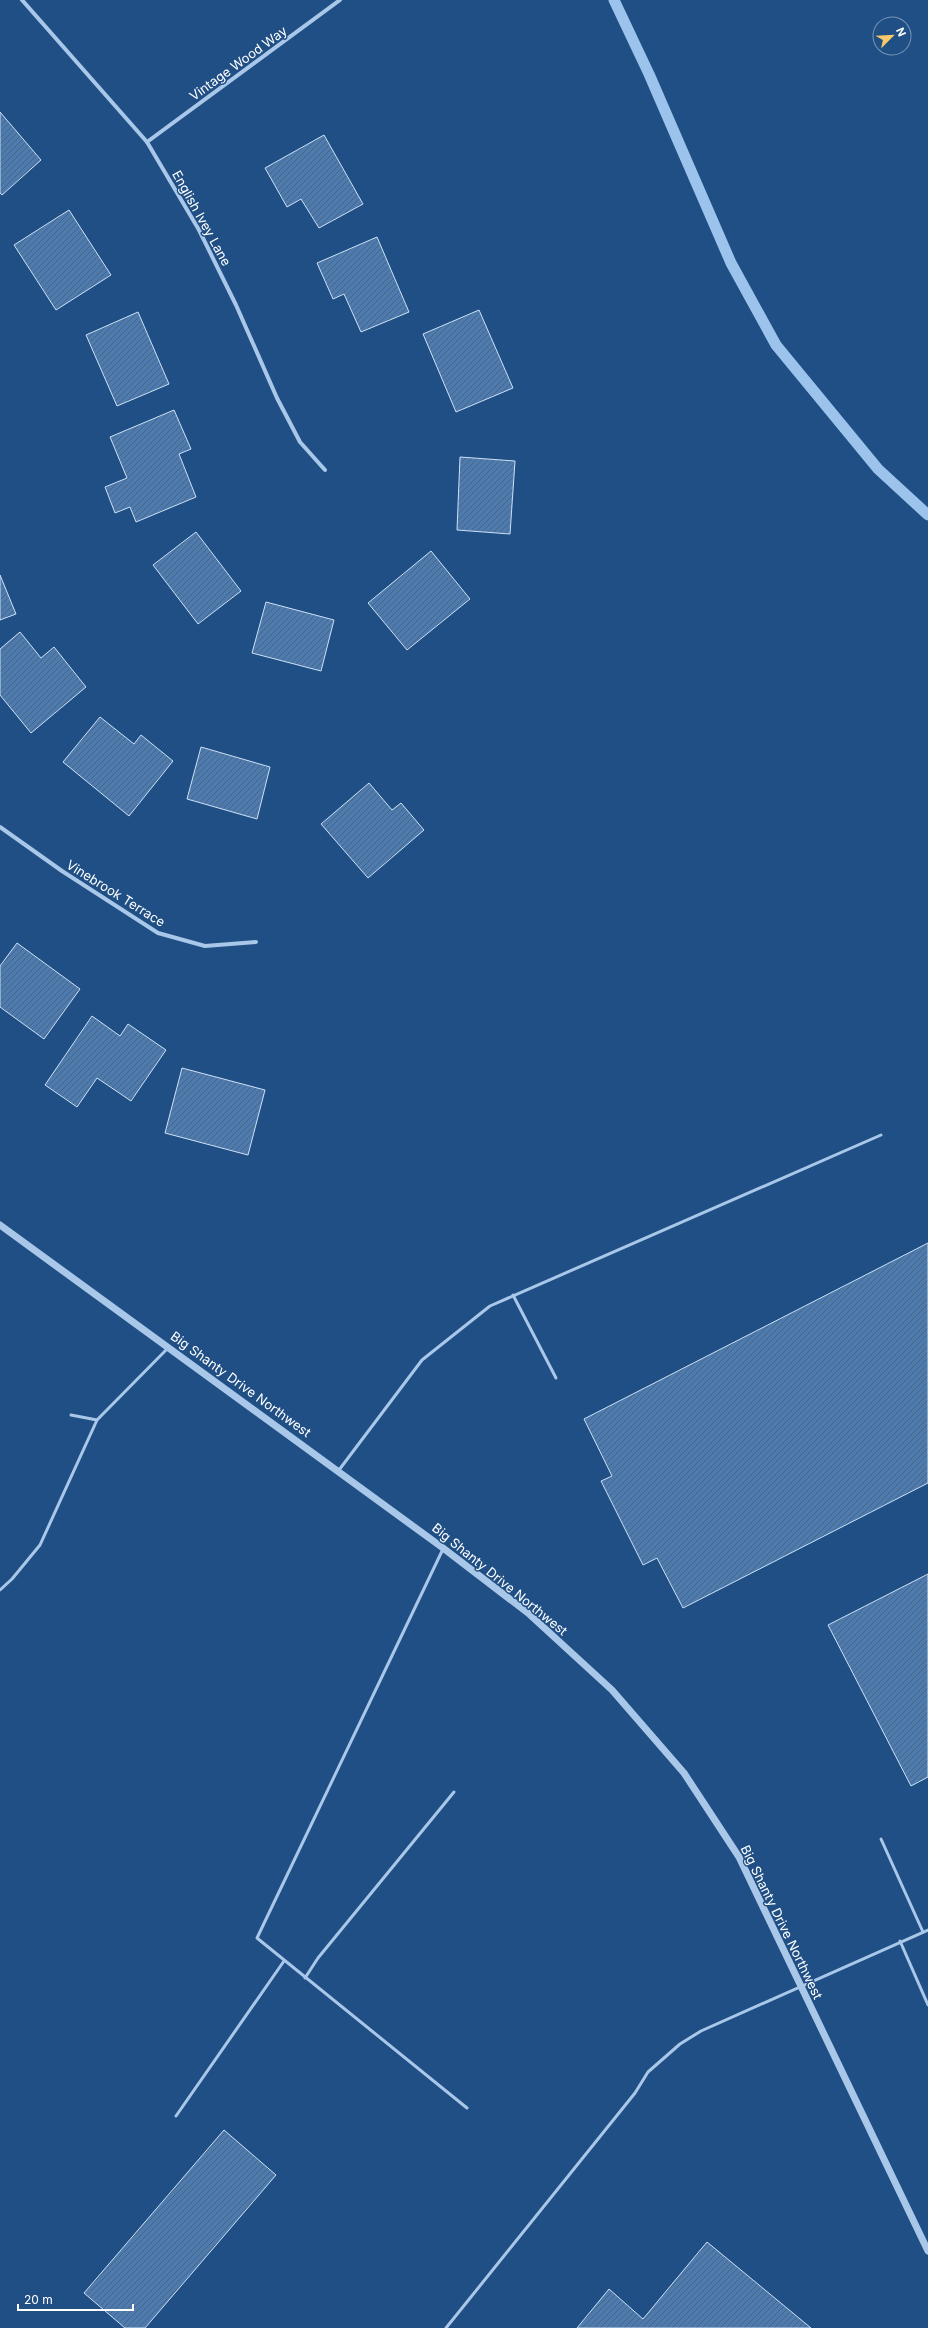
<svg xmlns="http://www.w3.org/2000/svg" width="928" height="2328" viewBox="0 0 928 2328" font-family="Inter,sans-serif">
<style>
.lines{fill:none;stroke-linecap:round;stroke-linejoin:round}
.stream{stroke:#9cc3eb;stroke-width:11}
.building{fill:url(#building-hatch);stroke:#cde1f7}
.service{stroke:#a9c8e9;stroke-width:3}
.minor{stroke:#a9c8e9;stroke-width:4}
.tertiary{stroke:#a9c8e9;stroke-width:7}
.labels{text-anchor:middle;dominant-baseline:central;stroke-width:3;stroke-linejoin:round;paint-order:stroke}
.street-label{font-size:13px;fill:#fff;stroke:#204f85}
</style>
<defs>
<pattern id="building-hatch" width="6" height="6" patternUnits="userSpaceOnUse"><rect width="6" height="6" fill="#4d7baf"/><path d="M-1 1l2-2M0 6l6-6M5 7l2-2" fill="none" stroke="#4c647e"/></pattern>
</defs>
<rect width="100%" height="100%" fill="#204f85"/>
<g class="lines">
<polyline class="stream" points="614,0 649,74 731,263 776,345 878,469 928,515"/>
</g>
<g class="building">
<polygon points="0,112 41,160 2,195 0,193"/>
<polygon points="324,135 363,204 319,228 301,199 287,207 265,168"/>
<polygon points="69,210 111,275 56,310 14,245"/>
<polygon points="377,237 409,312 361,332 344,294 333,299 317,263"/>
<polygon points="479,310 513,388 456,412 423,334"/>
<polygon points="138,312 169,384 117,406 86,335"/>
<polygon points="174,410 191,449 179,454 196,497 136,522 130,507 115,513 105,487 127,478 110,437"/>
<polygon points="460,457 515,461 510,534 457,530"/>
<polygon points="196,532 241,591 198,624 153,565"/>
<polygon points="431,551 470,599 407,650 368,603"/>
<polygon points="0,575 16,614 0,620"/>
<polygon points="266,602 334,620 321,671 252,653"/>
<polygon points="20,632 41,658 54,647 86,687 31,733 0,695 0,649"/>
<polygon points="100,717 134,744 141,735 173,761 129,816 63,762"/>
<polygon points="201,747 270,767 257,819 187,799"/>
<polygon points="369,783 392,810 401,803 424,830 368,878 321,824"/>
<polygon points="17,943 80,989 44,1039 0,1007 0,966"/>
<polygon points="92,1016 120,1036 128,1024 166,1050 131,1101 97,1078 77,1107 45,1085"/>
<polygon points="182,1068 265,1090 248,1155 165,1133"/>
<polygon points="928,1243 928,1483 683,1608 657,1558 643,1565 601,1481 612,1476 584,1419"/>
<polygon points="928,1574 928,1777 911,1786 828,1625"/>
<polygon points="224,2130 276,2175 145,2328 125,2328 84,2293"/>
<polygon points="707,2242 811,2328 577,2328 609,2289 643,2319"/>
</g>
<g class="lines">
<g class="service">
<polyline points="513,1295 556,1378"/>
<polyline points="71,1415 97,1420"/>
<polyline points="339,1470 422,1360 490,1306 881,1135"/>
<polyline points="443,1549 257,1938 467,2108"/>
<polyline points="0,1590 12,1579 40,1545 97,1420 168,1348"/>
<polyline points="881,1839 923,1932"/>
<polyline points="900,1941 928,2005"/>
<polyline points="305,1978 318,1958 454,1792"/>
<polyline points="176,2116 284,1961"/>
<polyline points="446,2328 635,2093 648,2072 680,2044 701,2031 928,1930"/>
</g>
<g class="minor">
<polyline points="22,0 147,142 199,230 236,305 277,398 300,442 325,470"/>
<polyline points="147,142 340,0"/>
<polyline points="0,827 62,871 158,933 205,946 256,942"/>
</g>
<polyline class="tertiary" points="0,1225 443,1548 528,1613 612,1690 684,1773 739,1857 928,2251"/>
</g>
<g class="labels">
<g class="street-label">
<text transform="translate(238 63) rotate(-36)">Vintage Wood Way</text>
<text transform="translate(202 218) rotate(61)">English Ivey Lane</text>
<text transform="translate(116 893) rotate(32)">Vinebrook Terrace</text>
<text transform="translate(241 1384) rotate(36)">Big Shanty Drive Northwest</text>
<text transform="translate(500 1579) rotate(39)">Big Shanty Drive Northwest</text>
<text transform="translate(782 1922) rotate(64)">Big Shanty Drive Northwest</text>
</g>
</g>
<g transform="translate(892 36) rotate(66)"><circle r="19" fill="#204f85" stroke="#7995b6"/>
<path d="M0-3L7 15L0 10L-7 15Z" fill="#f7ca69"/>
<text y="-6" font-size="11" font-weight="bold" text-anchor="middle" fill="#ffffff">N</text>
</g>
<path d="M18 2304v6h115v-6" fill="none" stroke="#ffffff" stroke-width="2"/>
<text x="24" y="2304" font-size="12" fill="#ffffff" stroke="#204f85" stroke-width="3" paint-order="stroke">20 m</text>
</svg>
